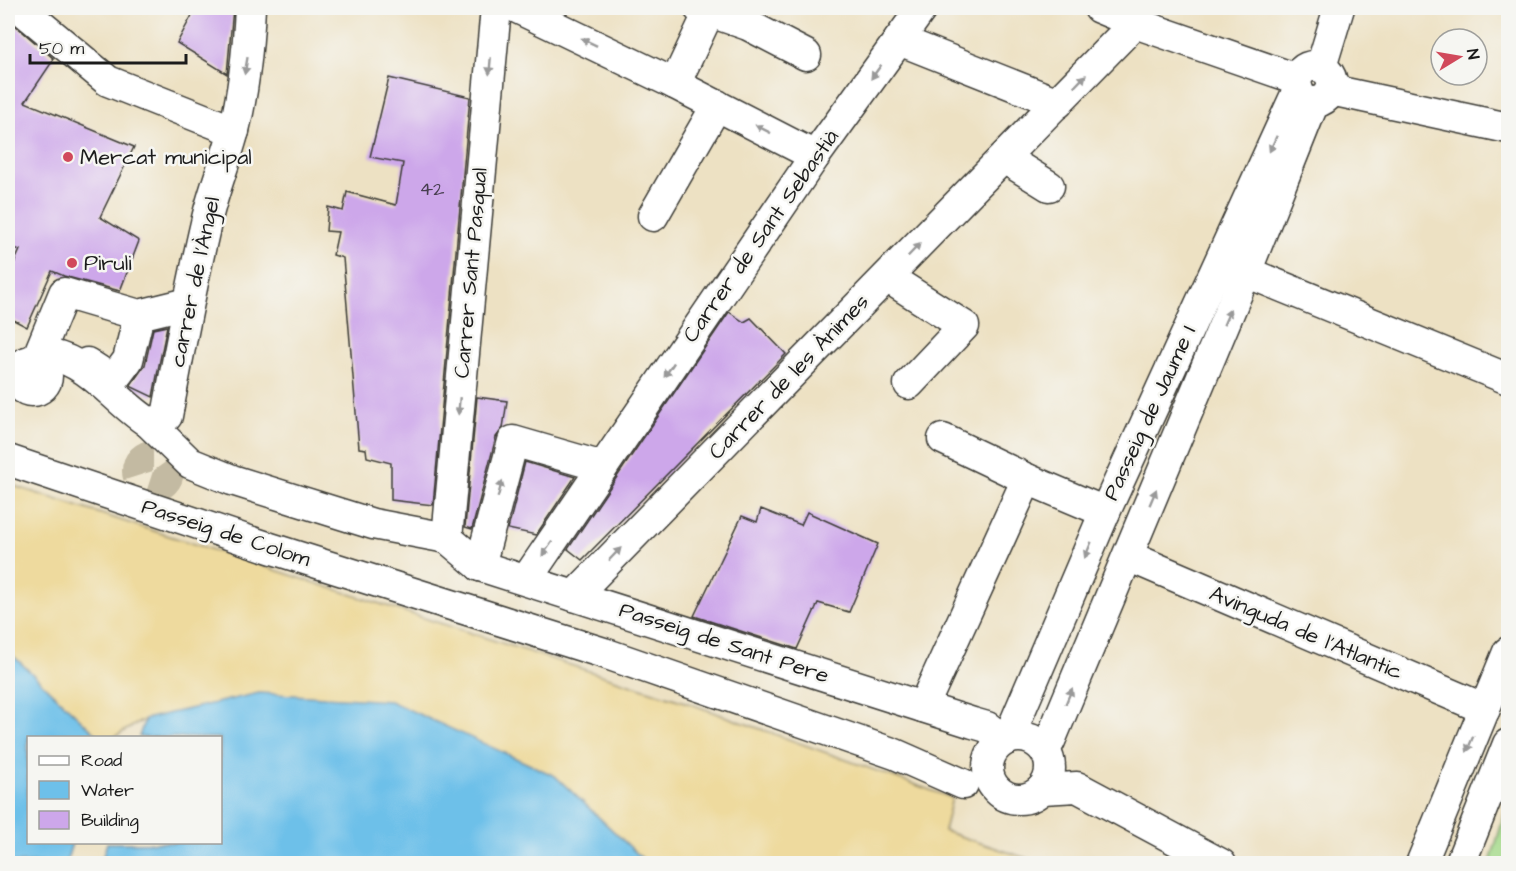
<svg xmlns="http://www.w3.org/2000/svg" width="1516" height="871" viewBox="0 0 1516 871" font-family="'Architects Daughter',sans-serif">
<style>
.green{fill:#a4da8a;stroke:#607b53;stroke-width:1.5}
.sand{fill:#eeda9e;stroke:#857b5d;stroke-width:1.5}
.water{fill:#6dc0e9;stroke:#446e82;stroke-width:1.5}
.building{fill:#cda7ea}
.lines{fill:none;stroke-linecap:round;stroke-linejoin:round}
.minor-tunnel{stroke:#c3baa2;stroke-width:30;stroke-dasharray:30 15;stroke-linecap:butt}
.minor-casing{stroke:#3b3a35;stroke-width:33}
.minor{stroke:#fff;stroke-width:30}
.oneway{fill:#999}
.poi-dot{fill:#d1495b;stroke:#f6f6f2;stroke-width:2}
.labels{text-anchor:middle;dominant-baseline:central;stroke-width:5;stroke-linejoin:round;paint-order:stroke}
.number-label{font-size:20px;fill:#483f50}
.poi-label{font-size:22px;fill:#1c1c1c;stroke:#f6f6f2;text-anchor:start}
.street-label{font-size:22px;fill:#1c1c1c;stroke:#f6f6f2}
</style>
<rect width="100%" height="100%" fill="#f6f6f2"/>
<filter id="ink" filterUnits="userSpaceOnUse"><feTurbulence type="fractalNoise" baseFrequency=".0167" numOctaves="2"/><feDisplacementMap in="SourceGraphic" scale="12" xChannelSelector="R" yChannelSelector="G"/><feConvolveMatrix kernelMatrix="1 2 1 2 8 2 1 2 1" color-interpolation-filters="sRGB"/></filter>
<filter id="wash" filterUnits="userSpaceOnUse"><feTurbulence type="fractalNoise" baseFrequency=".008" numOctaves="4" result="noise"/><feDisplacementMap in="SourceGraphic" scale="24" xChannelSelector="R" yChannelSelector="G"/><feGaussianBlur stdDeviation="1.35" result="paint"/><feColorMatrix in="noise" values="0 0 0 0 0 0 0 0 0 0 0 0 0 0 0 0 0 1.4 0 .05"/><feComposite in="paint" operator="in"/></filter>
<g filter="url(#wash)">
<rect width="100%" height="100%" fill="#ede1c3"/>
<polygon class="green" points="1508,802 1508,863 1490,863"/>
<polygon class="sand" points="8,484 691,704 952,798 944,831 1029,859 1036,863 647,863 555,776 145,719 114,737 99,737 8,651"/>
<g class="water">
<polygon points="8,651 99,737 28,738 28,842 72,843 66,863 8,863"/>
<polygon points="259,693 390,701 555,776 647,863 101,863 107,843 220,842 220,738 139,737 145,719"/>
</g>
<g id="blocks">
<g class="building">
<polygon points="196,8 233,8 227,74 177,43"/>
<polygon points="8,19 54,59 25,102 134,147 100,217 139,241 120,291 64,276 52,271 27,327 8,317 8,277 20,250 8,246"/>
<polygon points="389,78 470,97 433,505 391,500 391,463 367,457 366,449 359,448 343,258 333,255 338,232 326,231 328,207 343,211 347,192 396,205 403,163 370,157"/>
<polygon points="729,312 744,322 751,318 786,354 582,560 568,549"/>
<polygon points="167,326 159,365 153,397 130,386 145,365 153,329"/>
<polygon points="477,397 507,401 503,428 496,437 472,529 465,527"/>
<polygon points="525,462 575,477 536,535 508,529"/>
<polygon points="761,509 801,525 807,512 878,544 849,612 818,603 797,649 694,616 742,516 757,522"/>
</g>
</g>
</g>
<g filter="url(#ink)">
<use href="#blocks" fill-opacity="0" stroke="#3b3a35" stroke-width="1.5"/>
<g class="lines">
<circle class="minor-tunnel" cx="153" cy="471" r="16"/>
<defs>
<g id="minor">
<polyline points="20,8 108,81 234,131"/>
<polyline points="517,8 675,84 815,156"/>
<polyline points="699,8 748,25 806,55"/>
<polyline points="1099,8 1135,23 1297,79"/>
<polyline points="899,40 1058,103"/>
<circle cx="1314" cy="84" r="18"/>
<polyline points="1321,67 1339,8"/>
<polyline points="675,84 709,12"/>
<polyline points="1331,90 1508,128"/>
<polyline points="1004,158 1049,186"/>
<polyline points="653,216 717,105"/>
<polyline points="1246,272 1508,379"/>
<polyline points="887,277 964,326 909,384"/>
<polyline points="36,361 64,293 139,315 188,303"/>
<circle cx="32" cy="376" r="15"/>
<path d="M39,363l12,-8c40,8 64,46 97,67l14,-2 5,-4c12,-64 24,-129 39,-193 7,-32 20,-62 28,-93 10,-40 14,-81 16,-122"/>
<polyline points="87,363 113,380 128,360 139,315"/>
<polyline points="148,422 190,463 232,480 373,524 447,538 480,566 973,723 987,727 1004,740"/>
<polyline points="943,439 1027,479 1105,512"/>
<polyline points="8,460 270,548 604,653 895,754 963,784"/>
<polyline points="447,538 496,8"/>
<polyline points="1128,556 1485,709"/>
<polyline points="480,566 513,441 603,467"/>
<polyline points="526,580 815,156 922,8"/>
<polyline points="574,596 1135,23"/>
<polyline points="923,707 1027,479"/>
<circle cx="1019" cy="768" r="31"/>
<polyline points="1008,739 1105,512 1298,90"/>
<polyline points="1044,749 1050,741 1246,272 1314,102"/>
<polyline points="1042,789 1077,787 1221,864"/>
<polyline points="1421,864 1508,652"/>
<polyline points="1460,864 1508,744"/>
</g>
</defs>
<use href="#minor" class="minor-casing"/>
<use href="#minor" class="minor"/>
</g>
<defs><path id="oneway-solid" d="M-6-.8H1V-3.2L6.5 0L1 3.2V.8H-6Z" transform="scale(1.5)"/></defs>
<g class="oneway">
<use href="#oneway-solid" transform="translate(589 42) rotate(-154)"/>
<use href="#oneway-solid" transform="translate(246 66) rotate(100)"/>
<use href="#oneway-solid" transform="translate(490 66) rotate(95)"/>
<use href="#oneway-solid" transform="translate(876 72) rotate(126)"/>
<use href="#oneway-solid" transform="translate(1080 81) rotate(-46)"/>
<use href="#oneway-solid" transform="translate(763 129) rotate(-153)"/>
<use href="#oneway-solid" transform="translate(1273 144) rotate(115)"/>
<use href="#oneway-solid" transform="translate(914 250) rotate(-46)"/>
<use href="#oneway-solid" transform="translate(1227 317) rotate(-67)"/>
<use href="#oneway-solid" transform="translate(669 370) rotate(124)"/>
<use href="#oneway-solid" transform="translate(459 406) rotate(95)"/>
<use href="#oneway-solid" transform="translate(500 489) rotate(-75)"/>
<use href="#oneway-solid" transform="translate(1153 497) rotate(-67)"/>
<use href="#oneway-solid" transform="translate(547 549) rotate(125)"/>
<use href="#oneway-solid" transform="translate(1088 550) rotate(113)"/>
<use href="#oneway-solid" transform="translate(615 554) rotate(-46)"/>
<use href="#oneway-solid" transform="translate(1069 696) rotate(-67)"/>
<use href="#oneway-solid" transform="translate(1470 744) rotate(113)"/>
</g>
</g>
<g class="poi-dot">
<circle cx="68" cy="157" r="6"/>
<circle cx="72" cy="263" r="6"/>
</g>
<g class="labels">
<g class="number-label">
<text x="432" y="189">42</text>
</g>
<g class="poi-label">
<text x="80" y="157">Mercat municipal</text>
<text x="84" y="263">Piruli</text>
</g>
<g class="street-label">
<text transform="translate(761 236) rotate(-55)">Carrer de Sant Sebastià</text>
<text transform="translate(471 273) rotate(-85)">Carrer Sant Pasqual</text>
<text transform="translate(195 282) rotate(-78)">carrer de l'Àngel</text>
<text transform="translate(789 377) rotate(-46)">Carrer de les Ànimes</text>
<text transform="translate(1150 413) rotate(-65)">Passeig de Jaume I</text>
<text transform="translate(226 533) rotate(18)">Passeig de Colom</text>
<text transform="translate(1306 633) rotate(23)">Avinguda de l'Atlantic</text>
<text transform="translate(724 643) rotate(18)">Passeig de Sant Pere</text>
</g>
</g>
<rect width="1516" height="871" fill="none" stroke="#f6f6f2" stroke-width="30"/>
<rect x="27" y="736" width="195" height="108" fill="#f6f6f2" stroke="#9f9f9c" stroke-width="1.5"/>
<rect x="39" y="756" width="30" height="9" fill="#ffffff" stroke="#9f9f9c" stroke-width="1.5"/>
<text x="81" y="766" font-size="18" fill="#1c1c1c">Road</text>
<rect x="39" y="781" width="30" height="18" fill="#6dc0e9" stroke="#9f9f9c" stroke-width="1.5"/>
<text x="81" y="796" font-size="18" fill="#1c1c1c">Water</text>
<rect x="39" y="811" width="30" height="18" fill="#cda7ea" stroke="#9f9f9c" stroke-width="1.5"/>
<text x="81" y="826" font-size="18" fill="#1c1c1c">Building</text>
<g transform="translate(1459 57) rotate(79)"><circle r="28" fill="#f6f6f2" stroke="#9f9f9c" stroke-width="1.5"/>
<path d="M0-4.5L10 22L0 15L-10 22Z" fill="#d1495b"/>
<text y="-9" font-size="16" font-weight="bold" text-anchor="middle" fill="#1c1c1c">N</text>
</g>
<path d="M30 54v9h156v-9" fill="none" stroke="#1c1c1c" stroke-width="3"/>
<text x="39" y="54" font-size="18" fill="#1c1c1c" stroke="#f6f6f2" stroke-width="4.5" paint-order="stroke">50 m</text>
</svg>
